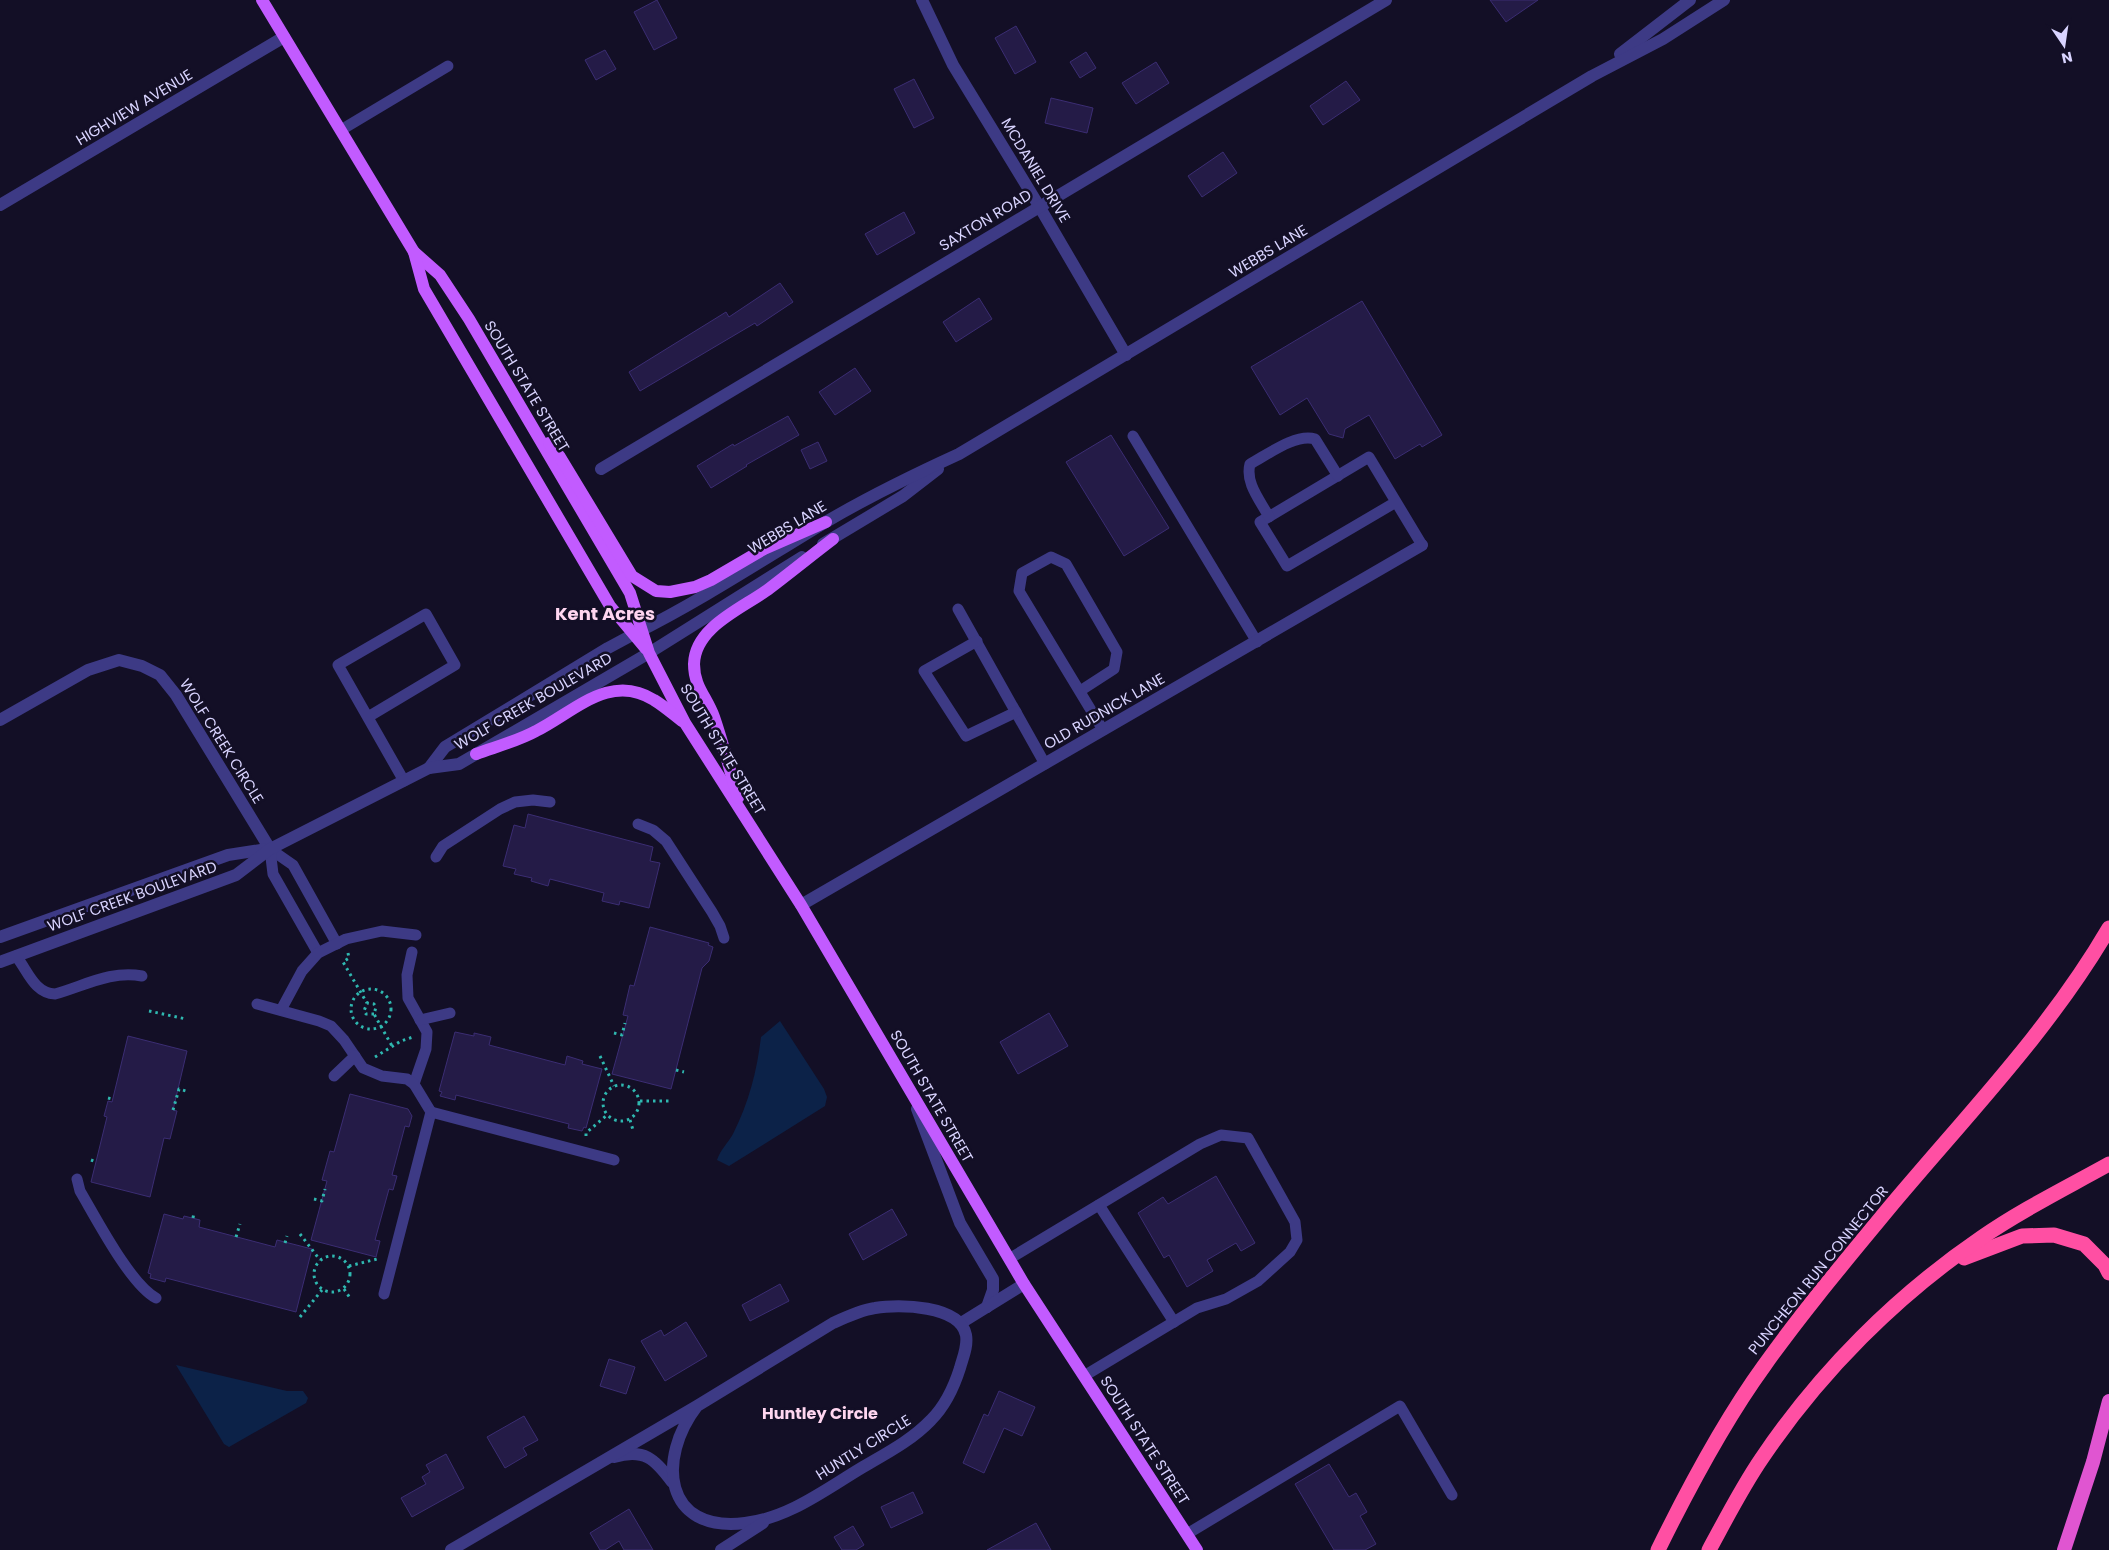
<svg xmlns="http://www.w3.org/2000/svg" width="2109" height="1550" viewBox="0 0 2109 1550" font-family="Poppins,sans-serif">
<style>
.water{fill:#0c2248}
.building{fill:#241b47;stroke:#3b2d73}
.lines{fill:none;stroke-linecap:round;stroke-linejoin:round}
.path{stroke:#2fb8b0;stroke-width:3;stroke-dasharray:2.5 4;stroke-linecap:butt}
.service{stroke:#3d3a85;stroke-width:11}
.minor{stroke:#3d3a85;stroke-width:12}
.tertiary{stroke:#3d3a85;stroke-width:12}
.primary{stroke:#c25bff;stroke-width:12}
.trunk{stroke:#e055d1;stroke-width:14}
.motorway{stroke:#ff4fa3;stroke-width:15}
.labels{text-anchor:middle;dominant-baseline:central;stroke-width:5;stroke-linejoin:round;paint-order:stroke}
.street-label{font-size:15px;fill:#d9d4ff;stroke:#130f26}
.neighbourhood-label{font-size:16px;font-weight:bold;fill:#ffd6f0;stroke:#130f26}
.quarter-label{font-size:18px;font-weight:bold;fill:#ffd6f0;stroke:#130f26}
</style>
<rect width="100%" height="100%" fill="#130f26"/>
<g class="water">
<path d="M780,1021l44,68 3,8 -2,9 -96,60 -12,-6c3,-10 11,-17 16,-26 16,-32 24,-63 28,-97z"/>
<polygon points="176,1365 287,1391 303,1391 308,1398 306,1403 229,1447 224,1444"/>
</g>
<g class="building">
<polygon points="657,0 677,38 654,50 634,12"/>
<polygon points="1490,0 1538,0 1506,22"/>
<polygon points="1016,26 1036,62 1015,74 995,38"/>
<polygon points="605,50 616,69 596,80 585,60"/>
<polygon points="1086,52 1096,68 1080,78 1070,62"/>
<polygon points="1156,62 1169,83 1136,104 1122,83"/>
<polygon points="914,79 934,118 914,128 894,89"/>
<polygon points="1346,81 1360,100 1323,125 1310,106"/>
<polygon points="1051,98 1093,108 1087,133 1045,123"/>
<polygon points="1223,152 1237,173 1202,197 1188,176"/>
<polygon points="904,212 915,233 877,255 865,234"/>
<polygon points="780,283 793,302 757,326 755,323 640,391 629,372 726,312 729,317"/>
<polygon points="979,298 992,319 956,342 943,322"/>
<polygon points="1362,301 1442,435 1422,447 1420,444 1395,459 1369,415 1345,429 1343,438 1329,434 1307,398 1280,415 1251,367"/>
<polygon points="855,368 871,391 835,415 819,392"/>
<polygon points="788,416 799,435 746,465 747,466 711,488 697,466 733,444 734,446"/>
<polygon points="1111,435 1169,528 1124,556 1066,462"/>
<polygon points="818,442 827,461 810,469 801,450"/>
<polygon points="528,814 653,847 650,861 660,863 649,908 620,901 619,905 602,901 604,893 550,879 548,886 531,881 532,878 514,874 516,869 503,866 514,825 525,828"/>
<polygon points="650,927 709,943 708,945 713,947 709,961 702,968 671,1089 612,1074 628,1016 623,1015 630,985 634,986"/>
<polygon points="1049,1013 1068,1046 1018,1074 1000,1042"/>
<polygon points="455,1032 474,1036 474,1033 491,1037 489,1045 565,1065 567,1056 583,1061 582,1064 602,1069 586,1128 584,1127 582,1131 568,1128 569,1124 456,1095 455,1100 440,1096 442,1092 439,1091"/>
<polygon points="128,1036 187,1051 173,1110 177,1111 170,1139 164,1138 150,1197 91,1182 107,1117 104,1116 108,1101 112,1102"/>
<polygon points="350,1094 408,1109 412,1116 409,1127 405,1126 392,1175 397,1176 393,1190 389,1189 375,1240 380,1241 376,1257 311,1240 327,1181 322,1180 330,1151 334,1152"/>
<polygon points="1216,1176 1255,1243 1241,1251 1236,1243 1207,1260 1213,1271 1187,1287 1169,1255 1164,1258 1138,1213 1163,1197 1168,1204"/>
<polygon points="892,1209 907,1235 863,1260 849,1234"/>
<polygon points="164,1214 183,1219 184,1216 200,1220 199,1227 275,1247 277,1240 312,1249 296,1312 166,1278 165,1282 150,1278 151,1274 148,1273"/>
<polygon points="780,1284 789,1301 750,1321 742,1305"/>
<polygon points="686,1322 707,1356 665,1381 641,1341 661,1330 664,1336"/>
<polygon points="609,1359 635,1367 626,1394 600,1386"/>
<polygon points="999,1391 1035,1407 1022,1436 1004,1428 984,1473 963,1463 984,1414 988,1416"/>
<polygon points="524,1416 538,1440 523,1448 527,1455 505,1468 487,1437"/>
<polygon points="446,1454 464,1488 412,1517 401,1498 426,1484 422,1477 430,1472 426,1465"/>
<polygon points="1329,1464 1349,1497 1356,1493 1367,1512 1360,1516 1376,1544 1365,1550 1334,1550 1295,1484"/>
<polygon points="913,1492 923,1513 891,1528 881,1507"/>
<polygon points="629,1509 653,1550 624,1550 619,1541 605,1550 600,1550 590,1533"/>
<polygon points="1036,1523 1051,1550 987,1550"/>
<polygon points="853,1526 864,1545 856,1550 842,1550 834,1537"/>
</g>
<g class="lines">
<g class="path">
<polyline points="348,953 349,958 343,962 367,1003"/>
<circle cx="371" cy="1009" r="20"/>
<polyline points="149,1011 186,1019"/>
<polyline points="374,1014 366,1014 364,1011 367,1003 374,1004 376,1007 374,1014 392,1046"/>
<polyline points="614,1033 622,1035 625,1023"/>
<polyline points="600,1056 614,1086"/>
<polyline points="375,1057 401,1041 413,1037"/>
<polyline points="676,1070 684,1072"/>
<circle cx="621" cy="1103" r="18"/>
<polyline points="108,1098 112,1099"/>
<polyline points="640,1101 670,1101"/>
<polyline points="173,1110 179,1089 186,1091"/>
<polyline points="630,1120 633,1130"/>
<polyline points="586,1136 586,1133 607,1115"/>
<polyline points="91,1160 96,1162"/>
<polyline points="314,1199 322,1201 325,1189"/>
<polyline points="193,1218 194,1212"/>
<polyline points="300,1234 320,1260"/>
<polyline points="236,1237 240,1224"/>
<polyline points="285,1243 287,1236"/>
<circle cx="332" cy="1274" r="18"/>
<polyline points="349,1266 377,1259"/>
<polyline points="344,1289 350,1298"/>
<polyline points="300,1317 322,1290"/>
</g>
<g class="service">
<polyline points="341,130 448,66"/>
<polyline points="1133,436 1257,642"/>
<polyline points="1396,502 1287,566 1260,522 1369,457 1422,545"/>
<path d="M1269,517c-9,-17 -24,-34 -19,-53 17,-9 46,-31 65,-25l23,37"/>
<polyline points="958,609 1045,764"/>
<polyline points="977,641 924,671 966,736 1016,712"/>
<polyline points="1080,691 1114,669 1117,652 1066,564 1051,557 1022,573 1019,591 1103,730"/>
<polyline points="368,717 455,665 426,614 338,665 404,781"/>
<polyline points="638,824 653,830 666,841 712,912 720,926 724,938"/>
<polyline points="270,849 293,865 337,944"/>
<polyline points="270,849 273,874 318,953"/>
<polyline points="436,857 443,846 500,809 515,802 533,800 550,802"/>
<polyline points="412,952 407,975 408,998 427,1032 426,1049 414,1084"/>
<path d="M16,956c12,15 18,37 39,38 29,-8 56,-24 87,-18"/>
<polyline points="257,1004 319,1021 331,1026 344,1040 363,1068 382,1076 407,1079 414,1084 431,1112 384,1294"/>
<polyline points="281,1010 302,971 318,953 346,939 382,931 416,935"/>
<polyline points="420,1020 450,1013"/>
<polyline points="334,1076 355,1056"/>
<polyline points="431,1112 614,1160"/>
<path d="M77,1179l3,12c16,27 50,93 76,107"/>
<polyline points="1099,1205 1174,1322"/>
<polyline points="1009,1259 1200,1144 1221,1135 1248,1138 1295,1222 1297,1240 1290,1252 1258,1281 1226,1299 1197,1308 1084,1376"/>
<polyline points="1187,1534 1400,1406 1452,1495"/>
</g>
<g class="minor">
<polyline points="922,0 953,65 1039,206 1126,355"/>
<polyline points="0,205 284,37"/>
<polyline points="601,469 1386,0"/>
<polyline points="0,720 88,670 119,660 142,666 160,675 176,695 270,849"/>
<polyline points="429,768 445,747 608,648 634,634"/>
<polyline points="801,905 1422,545"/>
<polyline points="0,937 228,855 267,849"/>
<polyline points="0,962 236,875 270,849 429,768 459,764 649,653"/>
<polyline points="917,1109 960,1223 993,1279 993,1290 987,1307"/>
<polyline points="961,1323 1024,1284"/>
<path d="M614,1457c30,-9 41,2 58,25"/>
<path d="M451,1550l246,-144 136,-83c13,-6 28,-13 42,-15 24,-4 85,-3 91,27 2,11 -3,22 -6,33 -6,19 -15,38 -29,52 -19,20 -44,33 -68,47 -37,22 -74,51 -118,56 -82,10 -88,-65 -48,-117"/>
<polyline points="721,1550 763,1523"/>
</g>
<g class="tertiary">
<polyline points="1620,54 1690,0"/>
<polyline points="823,544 903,496 938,469"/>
<path d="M634,634c66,-33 127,-73 190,-111 44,-26 89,-48 135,-69l633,-378 71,-37 61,-39"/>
<polyline points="649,653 802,557"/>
</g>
<g class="primary">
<polyline points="262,0 414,252 440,275 469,319 630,593 649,653 685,723 801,905 1024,1284 1197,1550"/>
<polyline points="414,252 424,289 451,335 610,606 646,649"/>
<polyline points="549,443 560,457 632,576 656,591 670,592 695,587 711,580 764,549 826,522"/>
<path d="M476,754c19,-7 42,-13 60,-23 38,-19 74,-59 118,-31 10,6 19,14 28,21"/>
<path d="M738,798c-8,-27 -15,-55 -24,-81 -7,-20 -20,-30 -20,-53 1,-38 50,-56 76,-76 21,-16 42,-33 63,-49"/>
</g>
<polyline class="trunk" points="2064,1550 2093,1462 2109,1401"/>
<g class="motorway">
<polyline points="1964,1258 2022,1236 2054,1235 2084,1244 2105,1265 2109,1273"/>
<path d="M1658,1550c30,-61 66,-129 106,-184 39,-55 83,-107 125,-158 76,-91 160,-177 220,-280"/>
<path d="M1709,1550c17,-31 33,-63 53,-92 58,-86 134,-162 219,-220 40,-28 85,-50 128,-74"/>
</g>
</g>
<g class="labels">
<g class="street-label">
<text transform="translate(134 107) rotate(-31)">HIGHVIEW AVENUE</text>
<text transform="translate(1036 170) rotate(59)">MCDANIEL DRIVE</text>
<text transform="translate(985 220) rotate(-31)">SAXTON ROAD</text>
<text transform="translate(1268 251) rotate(-31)">WEBBS LANE</text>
<text transform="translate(527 386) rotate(59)">SOUTH STATE STREET</text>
<text transform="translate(787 527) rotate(-31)">WEBBS LANE</text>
<text transform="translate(533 701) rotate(-30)">WOLF CREEK BOULEVARD</text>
<text transform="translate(1104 711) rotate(-30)">OLD RUDNICK LANE</text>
<text transform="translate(222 741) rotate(58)">WOLF CREEK CIRCLE</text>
<text transform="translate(723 749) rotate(59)">SOUTH STATE STREET</text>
<text transform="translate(132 896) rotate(-20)">WOLF CREEK BOULEVARD</text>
<text transform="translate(932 1096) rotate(60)">SOUTH STATE STREET</text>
<text transform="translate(1818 1270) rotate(-51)">PUNCHEON RUN CONNECTOR</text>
<text transform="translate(1145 1440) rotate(57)">SOUTH STATE STREET</text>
<text transform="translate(863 1447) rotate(-32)">HUNTLY CIRCLE</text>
</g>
<g class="neighbourhood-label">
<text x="820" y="1413">Huntley Circle</text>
</g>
<g class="quarter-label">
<text x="605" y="613">Kent Acres</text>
</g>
</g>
<g transform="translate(2064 45) rotate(167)" stroke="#130f26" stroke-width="4" paint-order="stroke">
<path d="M0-4L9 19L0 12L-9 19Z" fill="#d9d4ff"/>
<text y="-8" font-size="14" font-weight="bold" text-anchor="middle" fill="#d9d4ff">N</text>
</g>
</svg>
